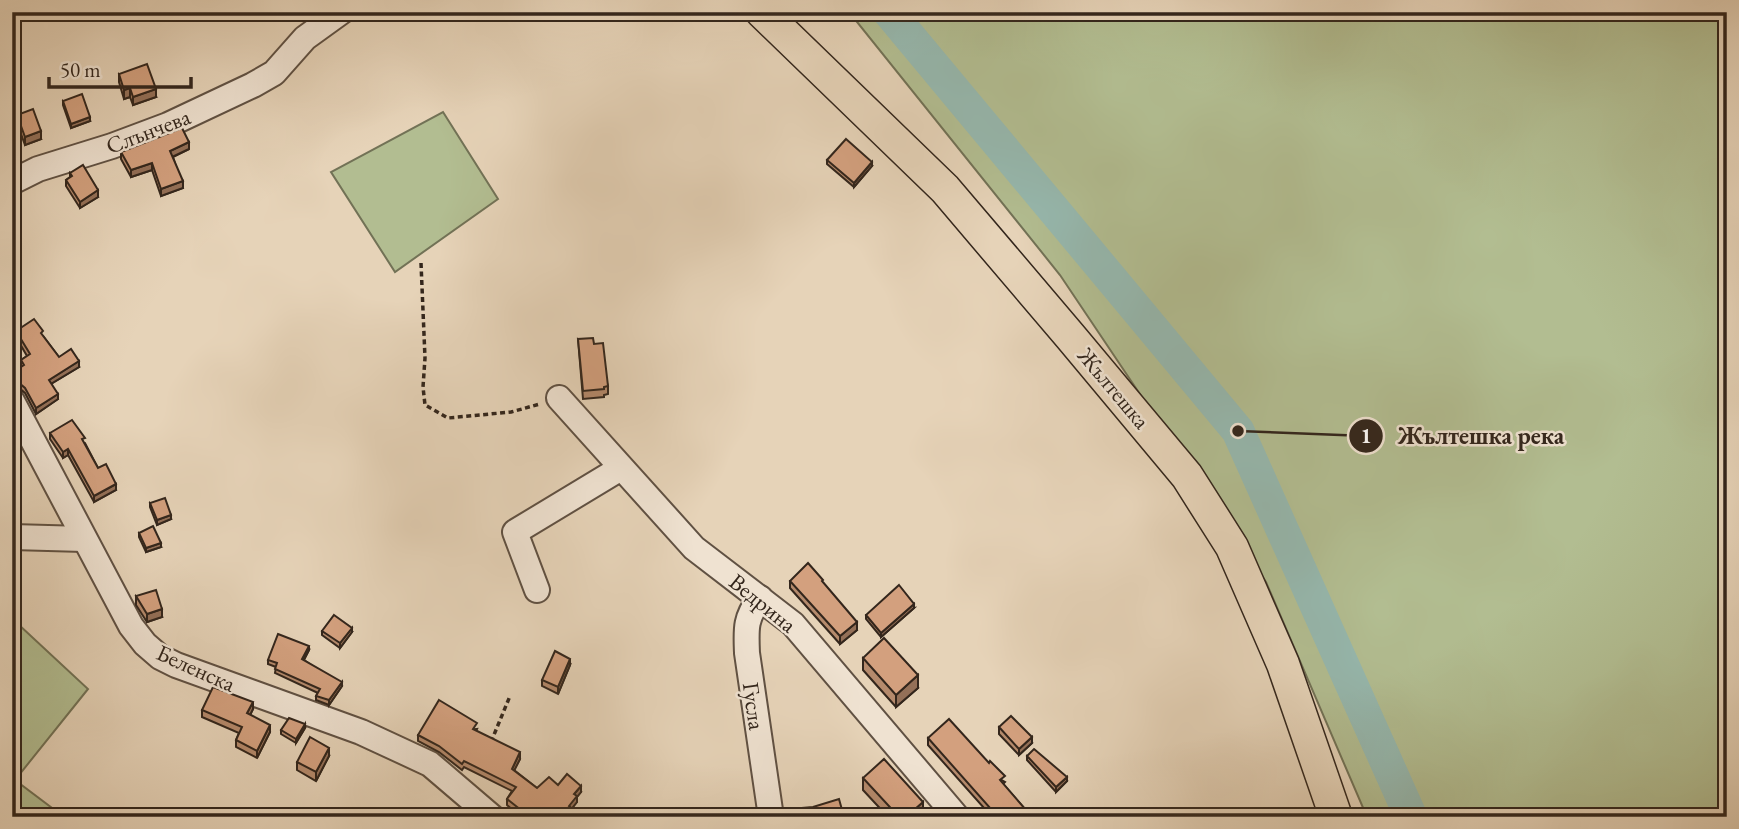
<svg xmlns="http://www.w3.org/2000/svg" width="1739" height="829" viewBox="0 0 1739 829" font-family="'EB Garamond',serif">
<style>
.green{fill:#b2bd91;stroke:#727256;stroke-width:2}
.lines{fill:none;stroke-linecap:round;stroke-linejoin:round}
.river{stroke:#96b8ae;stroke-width:33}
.minor-casing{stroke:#605143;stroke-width:28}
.major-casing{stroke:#33261c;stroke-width:35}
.path{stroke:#33261c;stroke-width:3.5;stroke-dasharray:5 3.5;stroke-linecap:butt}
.minor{stroke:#efe2d1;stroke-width:24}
.major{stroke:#e6d3b8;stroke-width:32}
.wall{fill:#b58a6c;stroke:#33261c;stroke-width:2}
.shaded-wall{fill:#947058;stroke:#33261c;stroke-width:2}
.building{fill:#d3a07e;stroke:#33261c;stroke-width:2}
.labels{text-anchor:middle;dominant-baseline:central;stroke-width:5;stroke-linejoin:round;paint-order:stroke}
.street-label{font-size:23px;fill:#33261c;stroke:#efe2d1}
.leader{fill:none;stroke:#33261c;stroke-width:2.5}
.callout-dot{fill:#33261c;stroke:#efe2d1;stroke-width:2.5}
.mark-label{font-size:21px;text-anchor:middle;font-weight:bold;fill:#fff}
.callout-label{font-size:24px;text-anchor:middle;font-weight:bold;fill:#33261c;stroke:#efe2d1;stroke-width:5;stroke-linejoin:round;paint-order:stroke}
</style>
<rect width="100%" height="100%" fill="#e6d3b8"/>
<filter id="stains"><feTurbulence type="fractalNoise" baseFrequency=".00286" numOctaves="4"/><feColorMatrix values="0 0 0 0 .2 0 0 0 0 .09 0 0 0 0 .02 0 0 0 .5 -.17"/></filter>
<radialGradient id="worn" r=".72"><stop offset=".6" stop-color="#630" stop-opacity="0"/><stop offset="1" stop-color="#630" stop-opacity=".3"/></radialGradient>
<g class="green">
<polygon points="849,12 1727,12 1727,817 1367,817 1266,582 1060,275"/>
<polygon points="443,112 498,199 395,272 331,172"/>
<polygon points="18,624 88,689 15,780 64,817 12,817 12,626"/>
</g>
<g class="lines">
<polyline class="river" points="889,12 1238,431 1411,817"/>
<defs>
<g id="minor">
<polyline points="12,182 38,169 112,146 168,125 253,85 274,73 305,38 341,12"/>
<polyline points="559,398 694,548 793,624 957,817"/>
<polyline points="12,401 131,626 145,644 160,657 176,665 361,732 430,764 492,817"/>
<polyline points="12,537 84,539"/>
<polyline points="537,590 515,532 621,468"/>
<path d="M760,598c-15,21 -14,30 -13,55l24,164"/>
</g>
<polyline id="major" points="762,12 945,189 1070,336 1187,476 1232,547 1283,664 1336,817"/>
</defs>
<use href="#minor" class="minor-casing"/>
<use href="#major" class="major-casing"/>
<g class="path">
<polyline points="421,263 425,358 423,387 425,405 448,418 511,412 540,404"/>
<polyline points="491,742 510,696"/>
</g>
<use href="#minor" class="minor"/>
<use href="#major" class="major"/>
</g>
<g class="wall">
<polygon points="119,74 156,97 133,105 130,97 124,99 119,82"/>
<polygon points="63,101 90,121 71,128 63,105"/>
<polygon points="17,115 41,139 25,145 17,123"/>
<polygon points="189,149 173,157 183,188 161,196 152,170 131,177 121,159 121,152"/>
<polygon points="827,160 872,166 854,187 827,164"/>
<polygon points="70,173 98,197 80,208 66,186 66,180 70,177"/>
<polygon points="16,331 43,336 59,357 79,367 51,384 58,399 36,414 25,393 19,388 12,386 12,373 21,367 21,360 27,356 16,337"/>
<polygon points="578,339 594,344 608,386 608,394 604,395 604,397 583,399"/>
<polygon points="50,433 85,443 98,468 116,490 94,502 68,455 63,458 50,439"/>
<polygon points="150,503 171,519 157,525 150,507"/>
<polygon points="139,533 161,547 146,552 139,537"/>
<polygon points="790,581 823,583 857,630 840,644 790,588"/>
<polygon points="136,596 162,617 147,622 136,605"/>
<polygon points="914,608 881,637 866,619 866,615"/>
<polygon points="322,631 352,632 340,648 322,635"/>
<polygon points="309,650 304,660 342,686 329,705 316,700 316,696 318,693 275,673 276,667 268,664 268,660"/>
<polygon points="863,658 918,688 896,707 863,670"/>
<polygon points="570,665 558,694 542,686 542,680"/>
<polygon points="253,709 250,715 270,732 257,758 236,747 236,740 239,733 202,717 202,710"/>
<polygon points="999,727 1032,743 1019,755 999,734"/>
<polygon points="305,728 296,743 281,734 281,730"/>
<polygon points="477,729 476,731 520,759 514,770 537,788 558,785 581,792 577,797 577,802 572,808 582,817 521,817 507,805 507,799 512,791 464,767 462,770 439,752 418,741 418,735"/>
<polygon points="928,738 1005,782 1003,784 1032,817 992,817 928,745"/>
<polygon points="329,756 316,781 297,770 297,762"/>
<polygon points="1027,756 1067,781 1056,792 1027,760"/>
<polygon points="863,778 923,814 920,817 888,817 863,790"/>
</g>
<g class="shaded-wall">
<polygon points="130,88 130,97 124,99 124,90"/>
<polygon points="156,89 156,97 133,105 133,97"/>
<polygon points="90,117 90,121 71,128 71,124"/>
<polygon points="41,131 41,139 25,145 25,137"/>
<polygon points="189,142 189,149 170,158 170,151"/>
<polygon points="872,162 872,166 854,187 854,183"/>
<polygon points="152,163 152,170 131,177 131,170"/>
<polygon points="183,181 183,188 161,196 161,189"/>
<polygon points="98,190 98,197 80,208 80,202"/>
<polygon points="79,361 79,367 49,385 49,380"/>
<polygon points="58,394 58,399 36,414 36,408"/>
<polygon points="68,449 68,455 63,458 63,452"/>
<polygon points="116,484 116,490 94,502 94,496"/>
<polygon points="171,515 171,519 157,525 157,520"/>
<polygon points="161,543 161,547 146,552 146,548"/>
<polygon points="914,604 914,608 881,637 881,633"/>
<polygon points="162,609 162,617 147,622 147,614"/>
<polygon points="857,622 857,630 840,644 840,636"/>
<polygon points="352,628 352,632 340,648 340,643"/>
<polygon points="309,646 309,650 302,663 302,659"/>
<polygon points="570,659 570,665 558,694 558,687"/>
<polygon points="918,675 918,688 896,707 896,695"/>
<polygon points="342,682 342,686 329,705 329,700"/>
<polygon points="253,702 253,709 247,721 247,713"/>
<polygon points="305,724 305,728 296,743 296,739"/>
<polygon points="270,725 270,732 257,758 257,751"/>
<polygon points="1032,737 1032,743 1019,755 1019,749"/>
<polygon points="329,748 329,756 316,781 316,772"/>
<polygon points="520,752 520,759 512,775 512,769"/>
<polygon points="1067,777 1067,781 1056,792 1056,787"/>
<polygon points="581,786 581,792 577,797 577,802 569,812 569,806 574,794"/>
<polygon points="923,802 923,814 920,817 906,817"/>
</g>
<g class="building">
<polygon points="147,64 156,89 133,97 130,88 124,90 119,74"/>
<polygon points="82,94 90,117 71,124 63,101"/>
<polygon points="33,109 41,131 25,137 17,115"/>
<polygon points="182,128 189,142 170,151 183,181 161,189 152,163 131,170 121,152"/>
<polygon points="846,139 872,162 854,183 827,160"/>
<polygon points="83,165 98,190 80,202 66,180 72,176 70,173"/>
<polygon points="34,319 43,331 41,333 59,357 71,349 79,361 49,380 58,394 36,408 25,388 19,383 12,381 12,373 24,365 21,360 30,354 16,331"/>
<polygon points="593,338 594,344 603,343 608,386 604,387 604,389 583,391 578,339"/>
<polygon points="72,420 85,438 82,439 98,468 106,464 116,484 94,496 68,449 63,452 50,433"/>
<polygon points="165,498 171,515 157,520 150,503"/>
<polygon points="153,526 161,543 146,548 139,533"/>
<polygon points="808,563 823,580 822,581 857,622 840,636 790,581"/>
<polygon points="899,585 914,604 881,633 866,615"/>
<polygon points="156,590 162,609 147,614 136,596"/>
<polygon points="334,615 352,628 340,643 322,631"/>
<polygon points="278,634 309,646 302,659 342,682 329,700 316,696 320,689 275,669 277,663 268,660"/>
<polygon points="884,638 918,675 896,695 863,658"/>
<polygon points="555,651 570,659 558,687 542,680"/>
<polygon points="213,687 253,702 247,713 270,725 257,751 236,740 242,727 202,710"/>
<polygon points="439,700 477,723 473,729 520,752 512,769 537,788 549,777 558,785 567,774 581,786 574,794 577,796 569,806 582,817 552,817 550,815 549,817 526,817 525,816 526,814 507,799 516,787 464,761 462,764 439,746 418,735"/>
<polygon points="1011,716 1032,737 1019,749 999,727"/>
<polygon points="289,718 305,724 296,739 281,730"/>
<polygon points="949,719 989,763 990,761 1005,776 1000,780 1032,817 998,817 928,738"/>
<polygon points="310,737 329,748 316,772 297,762"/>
<polygon points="1034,749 1067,777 1056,787 1027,756"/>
<polygon points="884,759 923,802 906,817 899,817 863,778"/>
<polygon points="839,799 844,817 792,817 791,809 813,807"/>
</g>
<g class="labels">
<g class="street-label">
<text transform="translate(148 131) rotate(-21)">Слънчева</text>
<text transform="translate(1114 388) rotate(50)">Жълтешка</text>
<text transform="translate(763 603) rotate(39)">Ведрина</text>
<text transform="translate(196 668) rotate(24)">Беленска</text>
<text transform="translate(754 706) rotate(82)">Гусла</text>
</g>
</g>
<path class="leader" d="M1238 431L1366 436"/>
<g class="callout-dot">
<circle cx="1238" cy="431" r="7"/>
<circle cx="1366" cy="436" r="18"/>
</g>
<g class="mark-label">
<text x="1366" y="443">1</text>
</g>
<g class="callout-label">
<text x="1481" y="444">Жълтешка река</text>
</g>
<rect width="1739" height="829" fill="none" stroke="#e6d3b8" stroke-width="42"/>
<rect x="14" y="14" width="1711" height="801" fill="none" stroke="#33261c" stroke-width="3.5"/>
<rect x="21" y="21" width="1697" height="787" fill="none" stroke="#33261c" stroke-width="2"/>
<path d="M49 77v10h142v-10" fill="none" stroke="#33261c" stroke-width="3.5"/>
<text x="60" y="77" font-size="21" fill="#33261c" stroke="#efe2d1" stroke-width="5" paint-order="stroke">50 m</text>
<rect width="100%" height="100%" filter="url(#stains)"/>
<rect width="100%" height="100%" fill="url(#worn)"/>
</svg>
